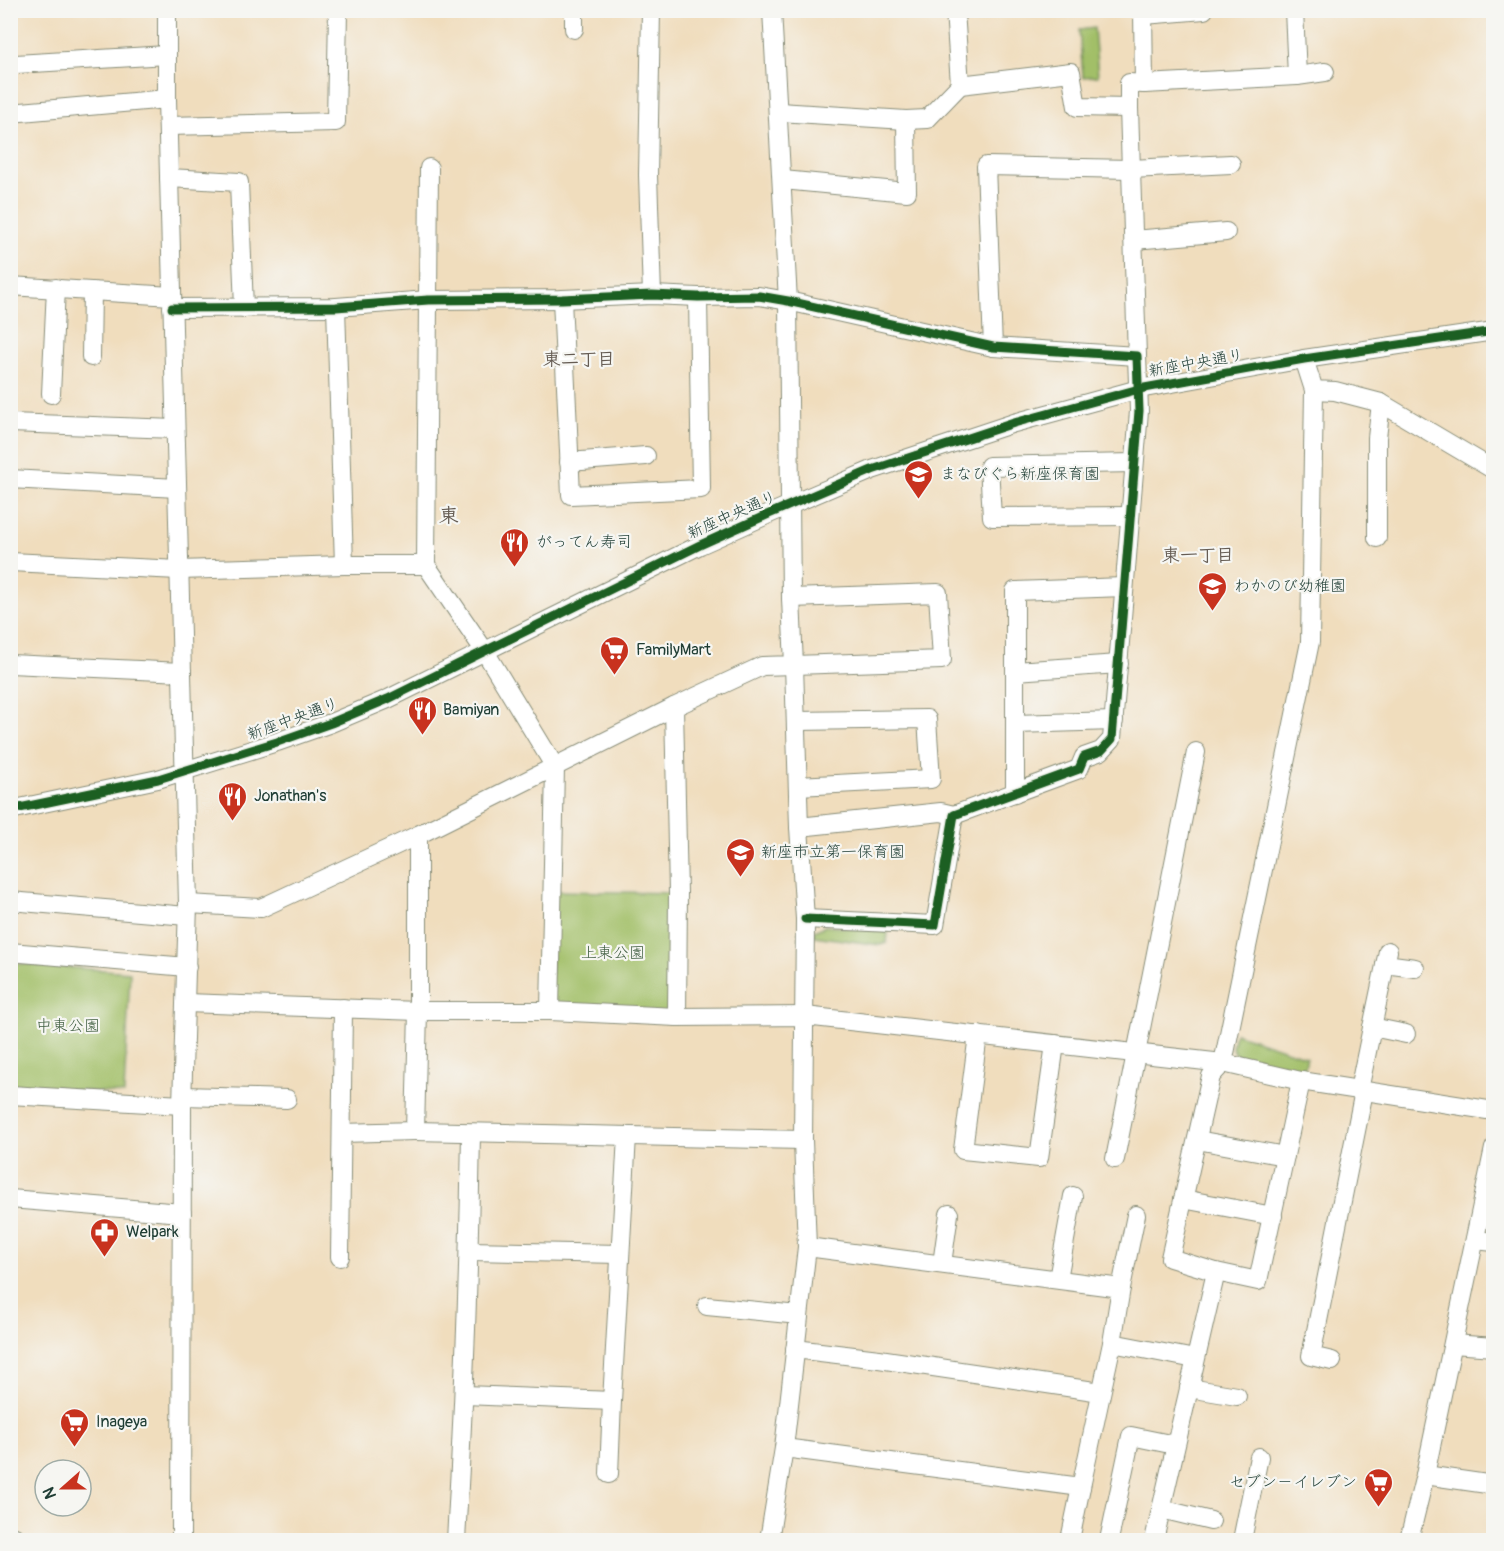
<svg xmlns="http://www.w3.org/2000/svg" width="1504" height="1551" viewBox="0 0 1504 1551" font-family="Pangolin,'Klee One',sans-serif">
<style>
.green{fill:#a2bf67;stroke:#607e4e;stroke-width:1.5}
.lines{fill:none;stroke-linecap:round;stroke-linejoin:round}
.minor-casing{stroke:#888d78;stroke-width:20}
.major-casing{stroke:#888d78;stroke-width:26}
.minor{stroke:#fff;stroke-width:18}
.major{stroke:#fff;stroke-width:24}
.cycleway-casing{stroke:#f6f6f2;stroke-width:13}
.cycleway{stroke:#1b5e20;stroke-width:9}
.labels{text-anchor:middle;dominant-baseline:central;stroke-width:4.5;stroke-linejoin:round;paint-order:stroke}
.street-label{font-size:16px;fill:#1f3d34;stroke:#f6f6f2}
.poi-label{font-size:16px;fill:#1f3d34;stroke:#f6f6f2;text-anchor:start}
.park-label{font-size:16px;fill:#405e41;stroke:#f6f6f2}
.neighbourhood-label{font-size:18px;font-weight:bold;fill:#665d54;stroke:#f6f6f2}
.quarter-label{font-size:20px;font-weight:bold;fill:#665d54;stroke:#f6f6f2}
</style>
<rect width="100%" height="100%" fill="#f6f6f2"/>
<filter id="ink" filterUnits="userSpaceOnUse"><feTurbulence type="fractalNoise" baseFrequency=".0167" numOctaves="2"/><feDisplacementMap in="SourceGraphic" scale="12" xChannelSelector="R" yChannelSelector="G"/><feConvolveMatrix kernelMatrix="1 2 1 2 8 2 1 2 1" color-interpolation-filters="sRGB"/></filter>
<filter id="wash" filterUnits="userSpaceOnUse"><feTurbulence type="fractalNoise" baseFrequency=".008" numOctaves="4" result="noise"/><feDisplacementMap in="SourceGraphic" scale="24" xChannelSelector="R" yChannelSelector="G"/><feGaussianBlur stdDeviation="1.35" result="paint"/><feColorMatrix in="noise" values="0 0 0 0 0 0 0 0 0 0 0 0 0 0 0 0 0 1.4 0 .05"/><feComposite in="paint" operator="in"/></filter>
<g filter="url(#wash)">
<rect width="100%" height="100%" fill="#f0ddbd"/>
<g class="green">
<polygon points="1094,28 1098,76 1083,77 1079,30"/>
<polygon points="553,891 678,893 677,1017 550,1011"/>
<polygon points="825,926 888,931 887,943 880,945 814,936 814,931"/>
<polygon points="10,963 130,972 124,1094 11,1085"/>
<polygon points="1235,1033 1307,1057 1304,1072 1240,1061 1232,1048"/>
</g>
</g>
<g filter="url(#ink)">
<g class="lines">
<defs>
<g id="minor">
<polyline points="167,10 167,99 188,904 182,1105 181,1540"/>
<polyline points="651,10 648,175 652,295"/>
<polyline points="955,10 960,85 1071,72 1077,107 1129,108"/>
<polyline points="1144,15 1204,10"/>
<polyline points="574,29 574,10"/>
<polyline points="16,64 167,55"/>
<polyline points="1297,76 1325,72"/>
<polyline points="1144,84 1297,76 1294,10"/>
<polyline points="779,112 906,120 927,119 960,85"/>
<polyline points="10,113 167,99"/>
<polyline points="168,126 336,122 338,10"/>
<polyline points="169,178 239,182 244,308"/>
<polyline points="783,180 907,192 906,120"/>
<polyline points="1134,240 1226,232"/>
<polyline points="10,286 172,296"/>
<polyline points="562,299 571,495 701,489 698,297"/>
<polyline points="336,307 344,565"/>
<polyline points="172,308 336,307 428,300 562,299 652,295 698,297 759,296 788,301 993,347 1137,356 1139,411 1112,739 1101,751 1084,757 1079,769 954,815 935,925 805,919"/>
<polyline points="993,347 986,166 1131,169 1231,164"/>
<polyline points="1137,356 1129,108 1129,83 1144,84 1143,10"/>
<polyline points="91,357 92,291"/>
<polyline points="1304,359 1314,390 1335,391 1381,403 1494,470"/>
<polyline points="51,394 56,288"/>
<polyline points="10,423 175,429"/>
<polyline points="569,462 646,456"/>
<polyline points="10,479 177,488"/>
<polyline points="1130,516 992,517 989,466 1134,463"/>
<polyline points="1377,538 1377,438 1381,403"/>
<polyline points="10,562 179,570 344,565 426,565 484,650 555,767 550,1011"/>
<polyline points="426,565 429,168"/>
<polyline points="10,664 182,672"/>
<polyline points="1015,671 1119,664"/>
<polyline points="674,707 678,893 677,1017"/>
<polyline points="797,721 927,719 931,779 798,786"/>
<polyline points="1015,724 1114,721"/>
<polyline points="1015,793 1015,591 1124,587"/>
<polyline points="10,810 158,779 277,742 331,723 388,699 700,545 769,514 872,470 1014,423 1139,389 1304,359 1494,331"/>
<polyline points="799,827 941,812 954,815"/>
<polyline points="418,835 418,1011 415,1131 803,1140"/>
<polyline points="10,901 187,916"/>
<polyline points="188,904 261,908 418,835 674,707 762,666 794,665 791,598 788,301 772,10"/>
<polyline points="10,952 187,967"/>
<polyline points="1385,964 1415,968"/>
<polyline points="186,1003 418,1011 550,1011 677,1017 805,1016 1223,1063 1301,1081 1494,1111"/>
<polyline points="1372,1027 1406,1034"/>
<polyline points="978,1035 963,1150 1039,1158 1055,1044"/>
<polyline points="1359,1090 1388,951"/>
<polyline points="10,1095 182,1105"/>
<polyline points="183,1096 287,1099"/>
<polyline points="342,1133 415,1131"/>
<polyline points="1197,1140 1285,1156"/>
<polyline points="1115,1159 1196,752"/>
<polyline points="10,1199 182,1213"/>
<polyline points="1183,1199 1273,1216"/>
<polyline points="1475,1240 1494,1242"/>
<polyline points="807,1247 1121,1288 1112,1343 1195,1359"/>
<polyline points="470,1251 620,1254"/>
<polyline points="340,1257 343,1008"/>
<polyline points="942,1264 949,1214"/>
<polyline points="1216,1272 1170,1258 1211,1076 1223,1063 1310,642 1314,390"/>
<polyline points="1058,1279 1073,1196"/>
<polyline points="1121,1288 1136,1215"/>
<polyline points="707,1306 799,1315"/>
<polyline points="1453,1344 1494,1347"/>
<polyline points="795,1349 879,1359 1101,1392"/>
<polyline points="1332,1361 1311,1356 1364,1091"/>
<polyline points="1189,1388 1237,1396"/>
<polyline points="465,1395 612,1401 627,1136"/>
<polyline points="784,1448 1081,1487 1112,1343"/>
<polyline points="609,1474 612,1401"/>
<polyline points="1425,1475 1494,1485"/>
<polyline points="1161,1509 1211,1521"/>
<path d="M456,1540c8,-136 13,-271 15,-407"/>
<polyline points="769,1540 784,1448 807,1247 803,1140 805,919 799,827 794,665 942,660 938,593 791,598"/>
<polyline points="1070,1540 1081,1487"/>
<polyline points="1109,1540 1131,1436 1175,1445"/>
<polyline points="1154,1540 1216,1272 1258,1281 1301,1081"/>
<polyline points="1242,1540 1259,1457"/>
<polyline points="1409,1540 1425,1475 1494,1148"/>
</g>
<polyline id="major" points="10,1540 14,1540"/>
</defs>
<use href="#minor" class="minor-casing"/>
<use href="#major" class="major-casing"/>
<use href="#minor" class="minor"/>
<use href="#major" class="major"/>
<defs>
<g id="cycleway">
<polyline points="172,308 336,307 428,300 562,299 652,295 698,297 759,296 788,301 993,347 1137,356 1139,411 1112,739 1101,751 1084,757 1079,769 954,815 935,925 805,919"/>
<polyline points="10,810 158,779 277,742 331,723 388,699 700,545 769,514 872,470 1014,423 1139,389 1304,359 1494,331"/>
</g>
</defs>
<use href="#cycleway" class="cycleway-casing"/>
<use href="#cycleway" class="cycleway"/>
</g>
</g>
<defs>
<symbol id="school-pin" viewBox="-11 -11 22 30"><path d="M0 17L-7.5 6A9.5 9.5 0 1 1 7.5 6Z" fill="#c8321e" stroke="#f6f6f2"/><path d="M0-5L7-2L0 1L-7-2ZM-4 1L0 2.5L4 1V4Q0 6-4 4Z" fill="#fff"/></symbol>
<symbol id="restaurant-pin" viewBox="-11 -11 22 30"><path d="M0 17L-7.5 6A9.5 9.5 0 1 1 7.5 6Z" fill="#c8321e" stroke="#f6f6f2"/><path d="M-5-6h1v4h1v-4h1v4h1v-4h1v5L-1.5 .5V6h-2V.5L-5-1ZM5-6V6H3V1.5H1.5Q1.5-4 5-6Z" fill="#fff"/></symbol>
<symbol id="supermarket-pin" viewBox="-11 -11 22 30"><path d="M0 17L-7.5 6A9.5 9.5 0 1 1 7.5 6Z" fill="#c8321e" stroke="#f6f6f2"/><path d="M-6-5.5h2.5l.6 2H6L4.5 2H-2.5L-4.4-4H-6ZM-1.5 3.2a1.3 1.3 0 1 0 .1 0ZM3 3.2a1.3 1.3 0 1 0 .1 0Z" fill="#fff"/></symbol>
<symbol id="pharmacy-pin" viewBox="-11 -11 22 30"><path d="M0 17L-7.5 6A9.5 9.5 0 1 1 7.5 6Z" fill="#c8321e" stroke="#f6f6f2"/><path d="M-2-6h4v4h4v4h-4v4h-4v-4h-4v-4h4Z" fill="#fff"/></symbol>
</defs>
<g fill-rule="evenodd">
<use href="#school-pin" x="902" y="458" width="33" height="45"/>
<use href="#restaurant-pin" x="498" y="526" width="33" height="45"/>
<use href="#school-pin" x="1196" y="570" width="33" height="45"/>
<use href="#supermarket-pin" x="598" y="634" width="33" height="45"/>
<use href="#restaurant-pin" x="406" y="694" width="33" height="45"/>
<use href="#restaurant-pin" x="216" y="780" width="33" height="45"/>
<use href="#school-pin" x="724" y="836" width="33" height="45"/>
<use href="#pharmacy-pin" x="88" y="1216" width="33" height="45"/>
<use href="#supermarket-pin" x="58" y="1406" width="33" height="45"/>
<use href="#supermarket-pin" x="1362" y="1466" width="33" height="45"/>
</g>
<g class="labels">
<g class="street-label">
<text transform="translate(1196 363) rotate(-10)">新座中央通り</text>
<text transform="translate(732 515) rotate(-24)">新座中央通り</text>
<text transform="translate(293 719) rotate(-20)">新座中央通り</text>
</g>
<g class="poi-label">
<text x="940" y="474">まなびぐら新座保育園</text>
<text x="536" y="542">がってん寿司</text>
<text x="1234" y="586">わかのび幼稚園</text>
<text x="636" y="650">FamilyMart</text>
<text x="443" y="710">Bamiyan</text>
<text x="254" y="796">Jonathan's</text>
<text x="761" y="852">新座市立第一保育園</text>
<text x="126" y="1232">Welpark</text>
<text x="96" y="1422">Inageya</text>
<text x="1357" y="1482" text-anchor="end">セブン－イレブン</text>
</g>
<g class="park-label">
<text x="613" y="953">上東公園</text>
<text x="68" y="1026">中東公園</text>
</g>
<g class="neighbourhood-label">
<text x="579" y="359">東二丁目</text>
<text x="1198" y="555">東一丁目</text>
</g>
<g class="quarter-label">
<text x="449" y="515">東</text>
</g>
</g>
<rect width="1504" height="1551" fill="none" stroke="#f6f6f2" stroke-width="36"/>
<g transform="translate(63 1488) rotate(249)"><circle r="28" fill="#f6f6f2" stroke="#a0aca6" stroke-width="1.5"/>
<path d="M0-4.5L10 22L0 15L-10 22Z" fill="#c8321e"/>
<text y="-9" font-size="16" font-weight="bold" text-anchor="middle" fill="#1f3d34">N</text>
</g>
</svg>
